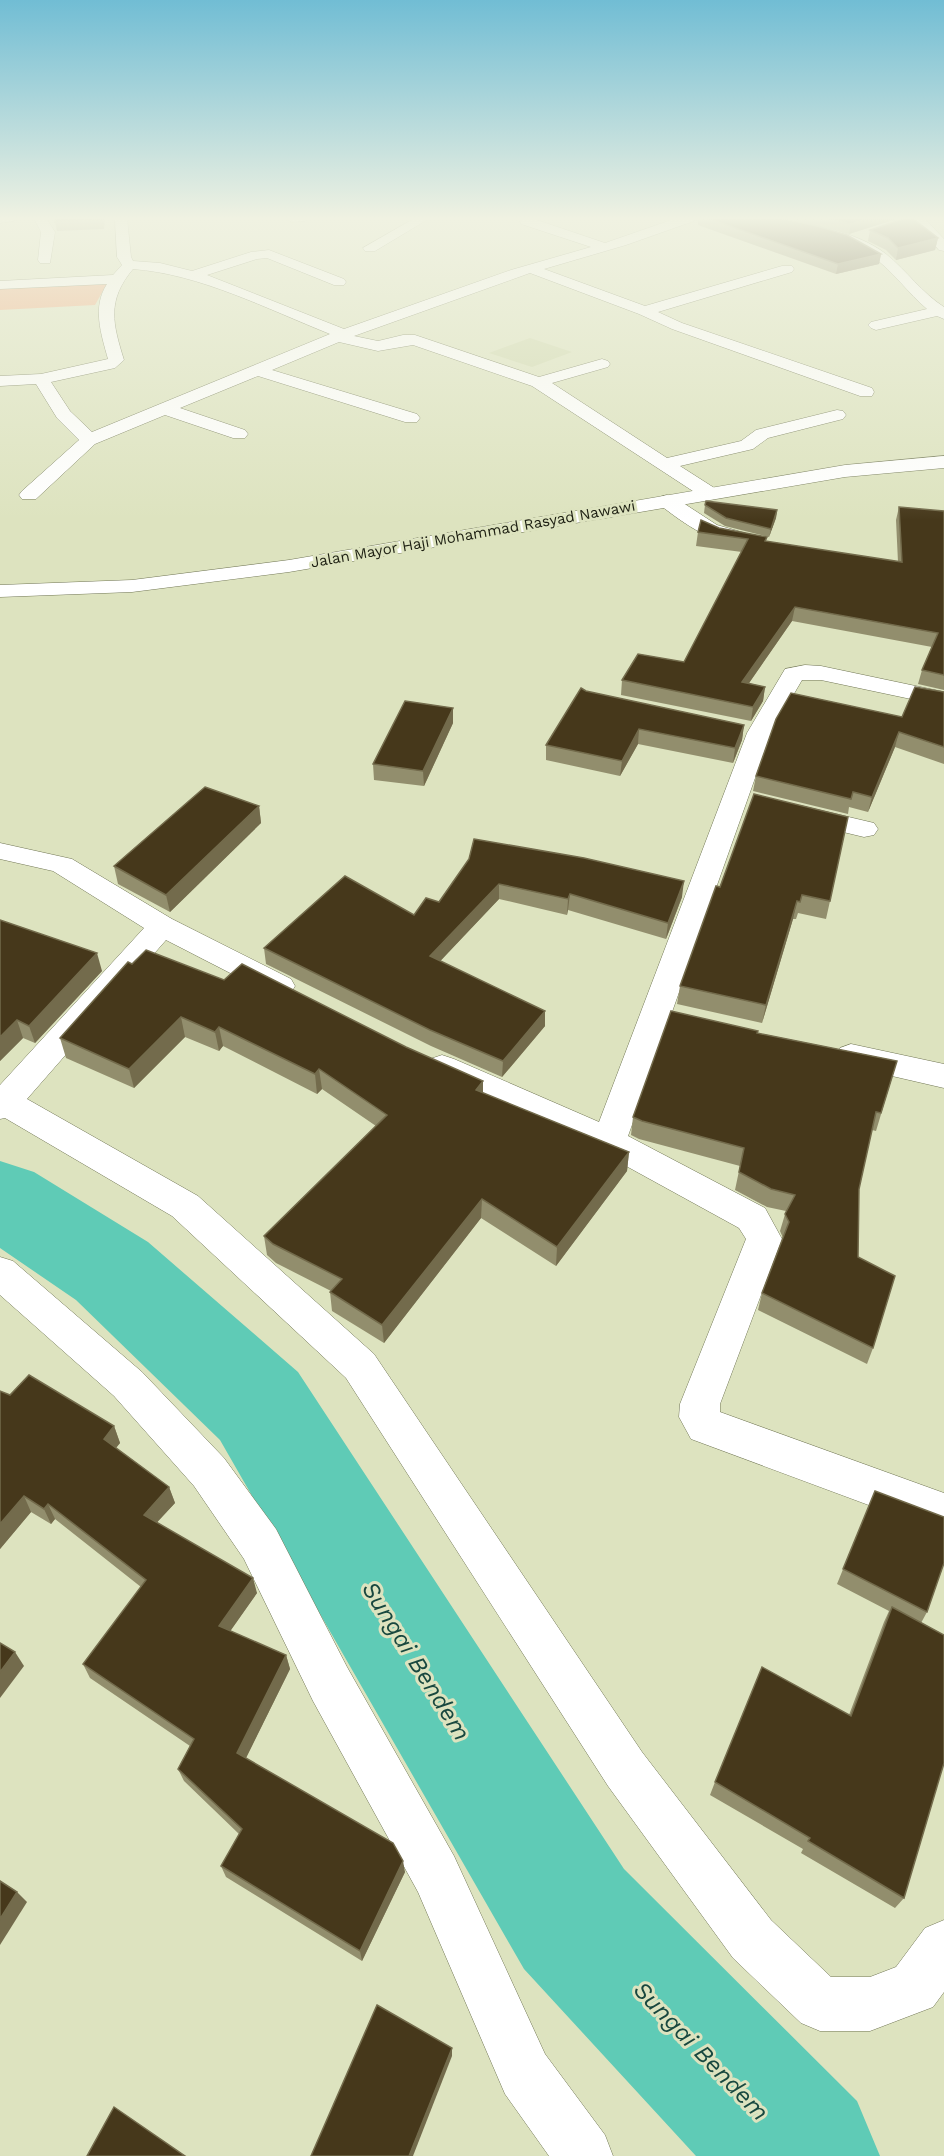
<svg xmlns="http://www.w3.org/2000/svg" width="944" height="2156" viewBox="0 0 944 2156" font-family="'Work Sans',sans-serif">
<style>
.built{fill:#d1d9af}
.green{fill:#f1aa7d}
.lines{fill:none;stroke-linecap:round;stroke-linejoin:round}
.river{fill:#5fcbb6;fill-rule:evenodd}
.street-casing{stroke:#727756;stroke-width:1}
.secondary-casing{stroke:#727756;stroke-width:1}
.street{fill:#fff;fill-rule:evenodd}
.secondary{fill:#fff;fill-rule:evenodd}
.wall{fill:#928e6d}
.shaded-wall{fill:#736b4c}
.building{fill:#46381b;stroke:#736b4c;stroke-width:1.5}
.labels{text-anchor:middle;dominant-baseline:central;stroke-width:6;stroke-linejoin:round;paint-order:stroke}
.far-street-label{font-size:15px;fill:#1c1e11;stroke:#dde3bf}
.near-water-label{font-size:24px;font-style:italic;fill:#18483f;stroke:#dde3bf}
</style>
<rect width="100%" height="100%" fill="#dde3bf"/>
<polygon class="built" points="530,338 572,352 532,367 489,353"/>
<polygon class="green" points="108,282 95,305 0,310 0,287"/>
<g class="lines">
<polygon class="river" points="0,1161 34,1172 148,1242 298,1372 624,1869 857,2101 880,2156 696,2156 524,1969 220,1440 76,1300 0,1248"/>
<defs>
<g id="street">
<polygon points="0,218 15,218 14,221 0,223"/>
<polygon points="34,218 46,218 55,232 50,263 40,263 38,260 41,232"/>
<path d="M115,218h12l4,39 2,4 27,2 32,8 59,-19 18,-2 75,29 2,3 -2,3h-10l-67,-27 -10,1 -50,16 137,54 167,-59 80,-23 -70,-23 -1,-3 1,-3h10l74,25 72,-25h18l-1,3 -68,24 -82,24 101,37 137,-40h10l2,3 -2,3 -134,40 24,11 190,65 2,4 -2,4h-12l-188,-67 -33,-15 -109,-41 -176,63 24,5 25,-6h12l124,42 63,-18 6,2 2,3 -2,3 -56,16 115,75 74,-17 15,-11 81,-20 6,1 3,4 -3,4 -75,19 -15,11 -73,17 36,23 3,4 -3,4h-14l-170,-111 -119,-41 -35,6 -39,-9 -67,28 145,44 3,4 -3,4h-12l-147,-46 -78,32 65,22 3,4 -3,4h-12l-68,-23 -70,29 -59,55h-14l-3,-4 3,-4 57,-51 -22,-22 -21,-34 -36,2v-10l41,-2 67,-15c-7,-25 -16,-52 -1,-75l-107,5v-8l113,-6 9,-10 -5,-8zM133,269c67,5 134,40 197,65l-238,98 -22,-21 -19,-29 64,-14 9,-8c-11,-36 -18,-59 9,-91z"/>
<polygon points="286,218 306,218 305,221 292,222"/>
<polygon points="415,218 430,218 375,251 365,251 363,248"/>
<path d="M755,218c38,0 101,12 131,36 21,17 36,39 58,53v12l-7,-3 -61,14 -5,-2 -3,-3 3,-3 56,-13c-19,-16 -34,-38 -54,-52 -34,-23 -78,-27 -117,-36z"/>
<polygon points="911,218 924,218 944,239 944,251 939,250"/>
<path d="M667,495l7,2 43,28 31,9 3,4 -3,4c-29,8 -66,-20 -88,-37l-3,-4 3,-4z"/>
<polygon points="805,665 821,666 944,692 944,706 821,680 802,680 771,733 628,1136 765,1208 782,1239 720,1404 720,1412 944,1493 944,1533 691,1439 679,1417 680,1404 746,1239 739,1228 597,1150 430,1075 426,1067 430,1059 442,1055 454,1059 599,1122 747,733 785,669"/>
<polygon points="802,806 874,823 878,829 874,835 864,837 793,820 789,814 793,808"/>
<polygon points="0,843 72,859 172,919 291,979 295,986 291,993 280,996 269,993 166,940 27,1099 198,1196 374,1354 642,1752 771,1920 831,1977 870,1977 896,1967 925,1928 944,1920 944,1992 933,2007 870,2031 820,2031 801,2023 733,1958 608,1786 346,1378 172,1216 5,1118 0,1119 0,1085 144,928 53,871 0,859"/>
<polygon points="851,1044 944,1064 944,1088 840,1064 835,1056 840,1048"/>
<polygon points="0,1257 13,1261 142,1372 224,1458 276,1529 347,1667 454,1856 545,2054 605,2135 613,2156 549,2156 505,2094 418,1892 313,1701 244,1559 194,1486 114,1396 0,1295"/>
</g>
<polygon id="secondary" points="944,456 944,468 845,477 289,572 132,592 0,597 0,585 132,580 289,560 845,465"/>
</defs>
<use href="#street" class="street-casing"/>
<use href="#secondary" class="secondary-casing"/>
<use href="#street" class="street"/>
<use href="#secondary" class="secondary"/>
</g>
<g class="wall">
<polygon points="105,218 104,229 57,231 55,222"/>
<polygon points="698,218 779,218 881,254 879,264 836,274 698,225"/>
<polygon points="786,218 896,218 896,219 849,234"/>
<polygon points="870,230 938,238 935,250 896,260 886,250 868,241"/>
<polygon points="705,505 777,510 776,518 769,537 725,526 704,513"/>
<polygon points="899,507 944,511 944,690 918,684 922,670 932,647 792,621 749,683 765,687 763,701 751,721 621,695 622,680 684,662 742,552 696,546 698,532 719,528 767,537 766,541 898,562 896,520"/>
<polygon points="586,691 744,725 742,740 733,763 638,744 620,776 546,760 546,745"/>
<polygon points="944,692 944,764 895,747 868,812 849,807 848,814 753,791 756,776 902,717"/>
<polygon points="453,708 453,723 424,786 374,780 373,764"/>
<polygon points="754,794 830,901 826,919 798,913 796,919 793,919 762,1023 677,1004 680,986 720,887"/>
<polygon points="259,806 261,823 170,912 118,884 114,866"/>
<polygon points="584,858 682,897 666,939 568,910 567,915 499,899 440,961 545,1026 502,1077 431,1046 266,964 264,948 414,915 439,902"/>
<polygon points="0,920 102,971 35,1043 23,1038 0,1061"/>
<polygon points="128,962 483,1093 629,1152 627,1171 556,1266 481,1218 384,1343 332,1311 330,1292 331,1291 276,1263 267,1255 264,1236 376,1126 322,1089 317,1094 223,1046 219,1051 185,1037 134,1088 66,1058 60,1038"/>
<polygon points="758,1033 897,1061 876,1131 872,1130 859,1189 858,1257 873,1348 867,1364 758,1310 762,1293 783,1238 780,1231 786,1211 767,1207 735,1190 740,1166 639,1139 631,1135 633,1117"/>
<polygon points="0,1391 10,1395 114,1426 120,1443 116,1448 169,1487 175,1503 157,1522 257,1593 230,1631 286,1655 290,1669 246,1758 405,1872 362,1961 226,1877 221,1866 239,1834 184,1781 178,1769 190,1746 90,1678 83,1664 141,1587 55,1519 51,1524 31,1512 0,1549"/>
<polygon points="875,1491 927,1612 921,1623 904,1898 895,1908 801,1853 803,1849 710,1795 715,1782 849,1715 884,1622 889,1611 837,1584"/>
</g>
<g class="shaded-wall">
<polygon points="869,218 896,218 896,219 849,234 851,224"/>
<polygon points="938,238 935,250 896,260 898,248"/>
<polygon points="881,254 879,264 836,274 838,264"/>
<polygon points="777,510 776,518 769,537 771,529"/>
<polygon points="795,607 792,621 740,696 742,682"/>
<polygon points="765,687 763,701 751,721 753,707"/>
<polygon points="453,708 453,723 424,786 423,771"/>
<polygon points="744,725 742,740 733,763 735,748"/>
<polygon points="639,729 638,744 620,776 622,761"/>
<polygon points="899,732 895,747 868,812 872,797"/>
<polygon points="259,806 261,823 170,912 166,895"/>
<polygon points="684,881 682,897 666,939 668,923"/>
<polygon points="499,884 499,899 430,972 430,956"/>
<polygon points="570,894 568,910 567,915 568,899"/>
<polygon points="797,901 793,919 762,1023 766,1005"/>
<polygon points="97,953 102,971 35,1043 29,1026"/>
<polygon points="545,1011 545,1026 502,1077 503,1061"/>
<polygon points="181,1017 185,1037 134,1088 129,1069"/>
<polygon points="17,1020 23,1038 0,1061 0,1037"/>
<polygon points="219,1027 223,1046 219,1051 215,1032"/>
<polygon points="319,1069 322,1089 317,1094 315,1074"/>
<polygon points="483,1081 483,1101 476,1090"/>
<polygon points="629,1152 627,1171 556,1266 557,1247"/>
<polygon points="482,1199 481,1218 384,1343 382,1325"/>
<polygon points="114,1426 120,1443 110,1455 104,1439"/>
<polygon points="169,1487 175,1503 150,1530 144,1515"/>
<polygon points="24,1496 31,1512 0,1549 0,1524"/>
<polygon points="48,1504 55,1519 51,1524 44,1509"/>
<polygon points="253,1578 257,1593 224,1640 219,1626"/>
<polygon points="15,1652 24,1666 0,1698 0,1672"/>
<polygon points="286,1655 290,1669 242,1766 237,1753"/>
<polygon points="403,1861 405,1872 362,1961 360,1951"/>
<polygon points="17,1892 27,1902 0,1945 0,1919"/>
<polygon points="452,2048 452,2056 413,2156 409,2156"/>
</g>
<g class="building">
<polygon points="56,218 103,218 103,220 55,222"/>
<polygon points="707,218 779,218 817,226 847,235 881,254 838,264"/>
<polygon points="827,218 869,218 851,224"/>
<polygon points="906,218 912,218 938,238 898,248 888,238 870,230"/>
<polygon points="706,501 777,510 771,529 726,518 705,505"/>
<polygon points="899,507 944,511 944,675 922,670 938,633 795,607 742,682 765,687 753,707 622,680 638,654 684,662 748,539 698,532 701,520 719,528 767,537 765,541 902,562"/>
<polygon points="915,687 944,692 944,747 899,732 872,797 853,792 851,799 756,776 776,719 791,693 902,717"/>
<polygon points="581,688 586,691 744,725 735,748 639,729 622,761 546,745"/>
<polygon points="405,701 453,708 423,771 373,764"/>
<polygon points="205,787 259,806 166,895 114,866"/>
<polygon points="754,794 848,817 830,901 802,895 800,902 797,901 766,1005 680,986 716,886 720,887"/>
<polygon points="474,839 584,858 684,881 668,923 570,894 568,899 499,884 430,956 545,1011 503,1061 430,1030 264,948 345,876 414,915 426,898 439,902 469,859"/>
<polygon points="0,920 97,953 29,1026 17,1020 0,1037"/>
<polygon points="146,950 224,980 242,964 406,1047 483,1081 476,1090 629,1152 557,1247 482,1199 382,1325 330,1292 342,1279 273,1244 264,1236 387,1115 319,1069 315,1074 219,1027 215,1032 181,1017 129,1069 60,1038 128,962 132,964"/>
<polygon points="671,1011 758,1031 757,1033 897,1061 881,1113 876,1112 859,1189 858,1257 895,1276 873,1348 762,1293 789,1222 785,1214 795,1195 771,1189 739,1172 744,1148 642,1121 633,1117"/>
<polygon points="29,1375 114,1426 104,1439 169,1487 144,1515 253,1578 219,1626 286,1655 237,1753 393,1843 403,1861 360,1951 221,1866 242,1829 178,1769 194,1739 83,1664 146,1580 48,1504 44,1509 24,1496 0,1524 0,1391 10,1395"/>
<polygon points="875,1491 944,1517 944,1563 927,1612 843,1569"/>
<polygon points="892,1607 944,1635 944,1763 904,1898 808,1841 810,1838 715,1782 762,1667 851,1716"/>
<polygon points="0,1643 15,1652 0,1672"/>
<polygon points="0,1881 17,1892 0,1919"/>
<polygon points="377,2005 452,2048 409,2156 311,2156"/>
<polygon points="114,2107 185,2156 87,2156"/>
</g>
<linearGradient id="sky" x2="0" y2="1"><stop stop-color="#71bdd4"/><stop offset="0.42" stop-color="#f0f2e2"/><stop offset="1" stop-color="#f0f2e2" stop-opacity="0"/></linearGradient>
<rect width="944" height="520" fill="url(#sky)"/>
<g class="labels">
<g class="far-street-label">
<text transform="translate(473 534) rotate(-10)">Jalan Mayor Haji Mohammad Rasyad Nawawi</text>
</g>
<g class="near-water-label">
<text transform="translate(416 1661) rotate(58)">Sungai Bendem</text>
<text transform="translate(701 2051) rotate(46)">Sungai Bendem</text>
</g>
</g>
</svg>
